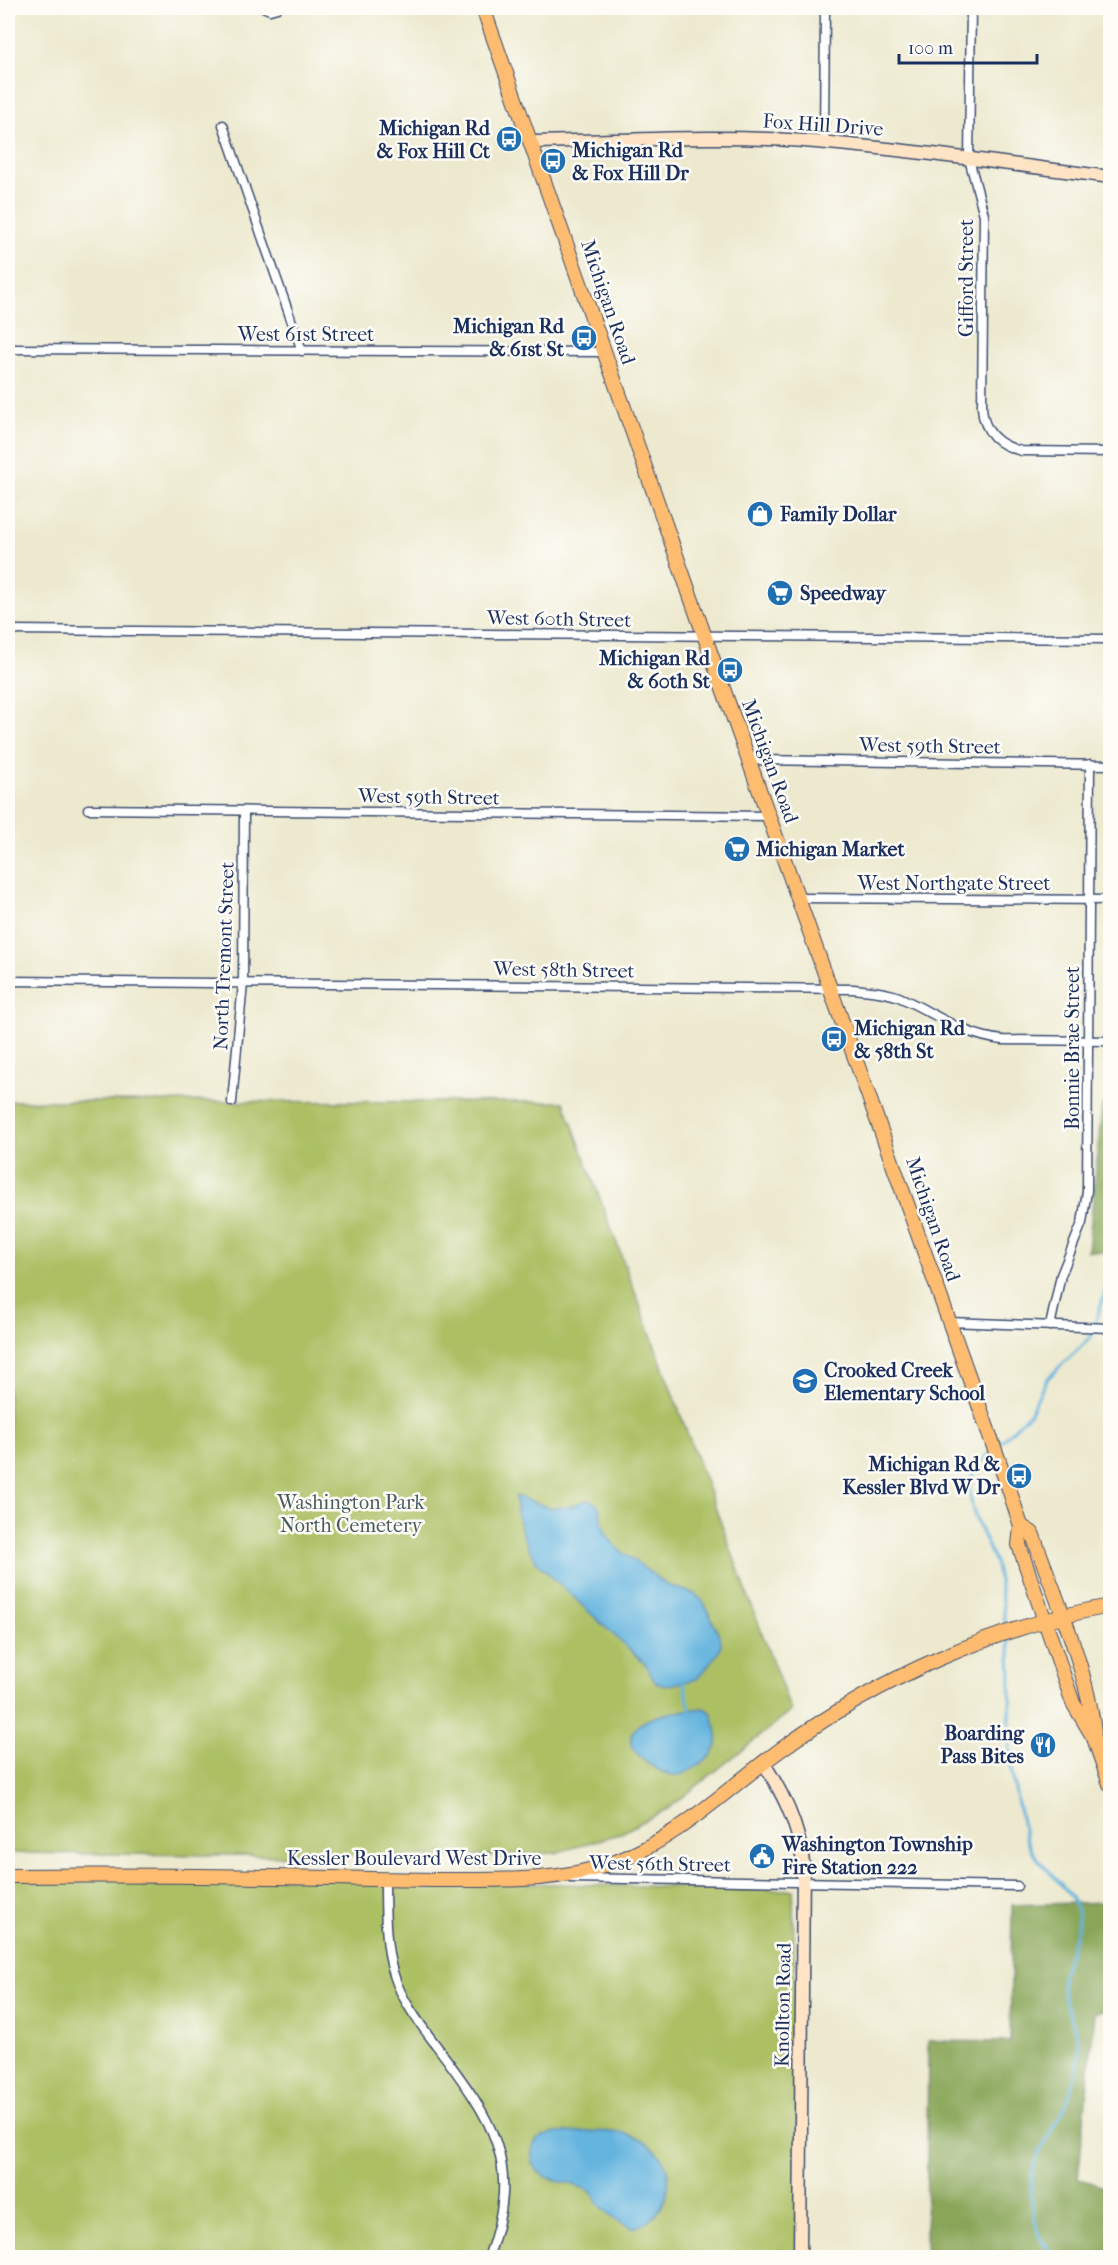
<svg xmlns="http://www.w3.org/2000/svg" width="1118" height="2265" viewBox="0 0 1118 2265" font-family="'IM FELL French Canon',serif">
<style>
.green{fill:#acbf63;stroke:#647760;stroke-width:1.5}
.forest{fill:#89a659;stroke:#526a5c;stroke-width:1.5}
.water{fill:#63b4de;stroke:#3f729e;stroke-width:1.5}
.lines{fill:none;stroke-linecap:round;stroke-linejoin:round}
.stream{stroke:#63b4de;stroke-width:3}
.street-casing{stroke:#3a4b6f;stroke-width:11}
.secondary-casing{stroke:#3a4b6f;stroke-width:15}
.primary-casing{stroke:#3a4b6f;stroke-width:16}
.street{stroke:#fff;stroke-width:8}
.secondary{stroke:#fee4c5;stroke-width:12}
.primary{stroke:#fdbc6f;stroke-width:14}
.labels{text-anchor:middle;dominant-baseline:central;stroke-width:5;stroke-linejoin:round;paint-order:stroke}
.street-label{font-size:20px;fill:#1b2f5e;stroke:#fdfcf7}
.poi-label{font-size:20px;font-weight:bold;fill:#1b2f5e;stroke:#fdfcf7;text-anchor:start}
.park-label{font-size:20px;fill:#465a60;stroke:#fdfcf7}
</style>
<rect width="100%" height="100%" fill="#fdfcf7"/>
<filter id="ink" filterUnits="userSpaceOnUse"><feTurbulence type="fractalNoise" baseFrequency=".0167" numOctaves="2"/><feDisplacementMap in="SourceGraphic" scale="12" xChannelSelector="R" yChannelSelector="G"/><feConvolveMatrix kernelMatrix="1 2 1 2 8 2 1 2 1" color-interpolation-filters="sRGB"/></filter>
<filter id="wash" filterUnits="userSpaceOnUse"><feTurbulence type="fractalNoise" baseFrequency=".008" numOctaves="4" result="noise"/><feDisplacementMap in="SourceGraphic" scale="24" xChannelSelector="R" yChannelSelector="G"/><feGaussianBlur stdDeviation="1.35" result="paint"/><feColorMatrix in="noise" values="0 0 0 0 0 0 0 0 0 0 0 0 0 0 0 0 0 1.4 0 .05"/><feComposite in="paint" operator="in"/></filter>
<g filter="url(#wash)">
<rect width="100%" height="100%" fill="#ede9cf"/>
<g class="green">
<polygon points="8,1101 564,1102 791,1711 669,1808 619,1834 555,1853 434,1857 8,1853"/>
<polygon points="166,1874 793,1890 800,2257 8,2257 8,1876"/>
</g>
<g class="forest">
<polygon points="1110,1103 1110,1252 1088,1251 1102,1105"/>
<polygon points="1110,1902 1110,2010 1095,2013 1078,2179 1110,2187 1110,2257 926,2257 928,2041 1010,2042 1012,1905"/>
</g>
<g class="water">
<path d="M515,1496l37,12 17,-1 18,-7 5,1 7,6 4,19 5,11 10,12 49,36 28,9 8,7 17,36 1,7 -3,9 -21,26 -32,7 -10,-4 -9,-17 -107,-100c-15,-22 -22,-42 -24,-69z"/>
<path d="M703,1708l8,4c9,27 12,40 -15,55 -6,4 -14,9 -22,8 -16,-1 -32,-17 -42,-27 -11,-33 51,-37 71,-40z"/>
<path d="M553,2133c22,0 58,-5 79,3 25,9 42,30 35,57 -3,11 -8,20 -17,27 -5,4 -12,6 -17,8 -13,-5 -24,-13 -34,-24 -2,-3 -4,-8 -7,-11 -16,-14 -64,-8 -60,-40 1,-14 8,-16 21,-20z"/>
</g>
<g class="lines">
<g class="stream">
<polyline points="998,1445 1029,1414 1047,1379 1091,1337 1110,1276"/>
<path d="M991,1452c-6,7 -14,13 -18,22 -12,26 13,65 22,89 5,16 8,47 11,65"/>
<path d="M1008,1637c6,40 0,78 2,118 1,22 10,58 15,80 8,32 52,52 53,83 0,24 -16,43 -16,66 1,26 21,49 17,75 -3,15 -8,34 -14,48 -12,26 -34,49 -34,78 0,15 3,36 8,50 3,8 11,13 14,23"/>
<polyline points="684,1683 690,1710"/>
</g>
</g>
</g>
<g filter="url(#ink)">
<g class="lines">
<defs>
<g id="street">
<polyline points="265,8 270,10 277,8"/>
<path d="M971,8l-2,151 15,56 -2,192c1,25 17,39 40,44l88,1"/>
<polyline points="223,125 302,351"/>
<polyline points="824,143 825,8"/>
<polyline points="8,349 605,352"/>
<polyline points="8,630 1110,639"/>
<polyline points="748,760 1110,765"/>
<polyline points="88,809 769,816"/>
<polyline points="798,898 1110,900"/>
<path d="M8,981l845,8c16,2 32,2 46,8 36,16 64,39 104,43l107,1"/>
<polyline points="232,1102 243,983 244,811"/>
<polyline points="948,1322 1110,1328"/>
<polyline points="1050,1326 1061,1275 1082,1223 1087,1191 1090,764"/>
<polyline points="570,1878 1017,1886"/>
<path d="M385,1880c0,27 0,69 9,95 8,26 26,49 42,70 56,75 88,117 52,213"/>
</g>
<g id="secondary">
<path d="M531,142c90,-1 183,-8 273,-1 102,8 204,23 306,36"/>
<path d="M763,1762c20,32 35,61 40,100l-3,396"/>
</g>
<g id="primary">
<polyline points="483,8 725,694 1010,1492 1021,1526 1019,1545 1073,1703 1094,1738 1110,1784"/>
<path d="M1021,1526l11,7c23,63 55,134 62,200"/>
<path d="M8,1876c108,-1 216,0 324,2 41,1 82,2 124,2 53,0 106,1 157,-17 65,-24 114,-75 170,-115 97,-70 210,-121 327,-142"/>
</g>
</defs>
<use href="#street" class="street-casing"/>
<use href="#secondary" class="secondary-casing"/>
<use href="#primary" class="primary-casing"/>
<use href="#street" class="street"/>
<use href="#secondary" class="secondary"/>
<use href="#primary" class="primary"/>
</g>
</g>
<defs>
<symbol id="bus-disc" viewBox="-11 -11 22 22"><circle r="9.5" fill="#1f6fb2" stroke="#fdfcf7"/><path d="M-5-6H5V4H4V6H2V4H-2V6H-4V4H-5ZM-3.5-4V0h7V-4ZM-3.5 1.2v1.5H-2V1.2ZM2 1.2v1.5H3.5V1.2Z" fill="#fff"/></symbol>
<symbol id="shop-disc" viewBox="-11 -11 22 22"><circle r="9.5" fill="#1f6fb2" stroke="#fdfcf7"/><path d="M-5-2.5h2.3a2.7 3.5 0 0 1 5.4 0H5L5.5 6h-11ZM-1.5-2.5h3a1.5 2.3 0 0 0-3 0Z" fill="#fff"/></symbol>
<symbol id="supermarket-disc" viewBox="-11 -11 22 22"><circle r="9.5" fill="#1f6fb2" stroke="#fdfcf7"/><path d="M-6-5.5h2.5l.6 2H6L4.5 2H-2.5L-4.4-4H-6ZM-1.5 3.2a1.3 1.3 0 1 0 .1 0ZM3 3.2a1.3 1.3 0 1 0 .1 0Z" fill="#fff"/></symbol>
<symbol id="school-disc" viewBox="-11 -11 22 22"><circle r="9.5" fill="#1f6fb2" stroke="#fdfcf7"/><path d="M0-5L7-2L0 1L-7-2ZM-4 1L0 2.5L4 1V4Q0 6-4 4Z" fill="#fff"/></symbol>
<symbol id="restaurant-disc" viewBox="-11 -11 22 22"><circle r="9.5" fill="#1f6fb2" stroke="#fdfcf7"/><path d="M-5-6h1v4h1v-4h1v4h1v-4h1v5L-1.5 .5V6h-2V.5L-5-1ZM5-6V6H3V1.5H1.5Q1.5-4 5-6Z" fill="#fff"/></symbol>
<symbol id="civic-disc" viewBox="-11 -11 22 22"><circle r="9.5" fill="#1f6fb2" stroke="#fdfcf7"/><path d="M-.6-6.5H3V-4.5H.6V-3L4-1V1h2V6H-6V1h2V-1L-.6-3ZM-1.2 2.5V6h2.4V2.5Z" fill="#fff"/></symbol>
</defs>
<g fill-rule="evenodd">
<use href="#bus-disc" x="494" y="124" width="30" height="30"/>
<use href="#bus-disc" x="538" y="146" width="30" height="30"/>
<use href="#bus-disc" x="569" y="323" width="30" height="30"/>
<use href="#shop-disc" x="745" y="499" width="30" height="30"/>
<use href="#supermarket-disc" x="765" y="578" width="30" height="30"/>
<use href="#bus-disc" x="715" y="655" width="30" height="30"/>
<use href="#supermarket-disc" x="722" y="834" width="30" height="30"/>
<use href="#bus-disc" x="819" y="1024" width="30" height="30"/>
<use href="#school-disc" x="790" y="1366" width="30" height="30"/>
<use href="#bus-disc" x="1004" y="1461" width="30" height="30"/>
<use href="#restaurant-disc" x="1028" y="1730" width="30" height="30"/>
<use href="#civic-disc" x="747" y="1841" width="30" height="30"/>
</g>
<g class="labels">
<g class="street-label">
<text transform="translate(823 125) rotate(4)">Fox Hill Drive</text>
<text transform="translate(966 278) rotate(-90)">Gifford Street</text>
<text transform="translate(608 302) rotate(71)">Michigan Road</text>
<text x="306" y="334">West 61st Street</text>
<text transform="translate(559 619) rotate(1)">West 60th Street</text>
<text transform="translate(930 746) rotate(1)">West 59th Street</text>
<text transform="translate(770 761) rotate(70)">Michigan Road</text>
<text transform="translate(429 797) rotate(1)">West 59th Street</text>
<text x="954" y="883">West Northgate Street</text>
<text transform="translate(224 956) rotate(-88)">North Tremont Street</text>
<text transform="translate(564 970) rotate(1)">West 58th Street</text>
<text transform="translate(1072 1048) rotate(-90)">Bonnie Brae Street</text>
<text transform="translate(933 1219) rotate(71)">Michigan Road</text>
<text x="414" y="1858">Kessler Boulevard West Drive</text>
<text transform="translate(660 1864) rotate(1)">West 56th Street</text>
<text transform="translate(783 2005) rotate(-89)">Knollton Road</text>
</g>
<g class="poi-label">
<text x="490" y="128" text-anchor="end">Michigan Rd<tspan x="490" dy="23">&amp; Fox Hill Ct</tspan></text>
<text x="572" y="150">Michigan Rd<tspan x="572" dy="23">&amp; Fox Hill Dr</tspan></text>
<text x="564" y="326" text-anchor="end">Michigan Rd<tspan x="564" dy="23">&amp; 61st St</tspan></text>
<text x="780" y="514">Family Dollar</text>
<text x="800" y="593">Speedway</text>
<text x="710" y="658" text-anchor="end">Michigan Rd<tspan x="710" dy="23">&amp; 60th St</tspan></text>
<text x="756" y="849">Michigan Market</text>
<text x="854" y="1028">Michigan Rd<tspan x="854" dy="23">&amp; 58th St</tspan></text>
<text x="824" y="1370">Crooked Creek<tspan x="824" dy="23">Elementary School</tspan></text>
<text x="1000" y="1464" text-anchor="end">Michigan Rd &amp;<tspan x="1000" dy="23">Kessler Blvd W Dr</tspan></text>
<text x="1024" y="1733" text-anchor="end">Boarding<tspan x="1024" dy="23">Pass Bites</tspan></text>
<text x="782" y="1844">Washington Township<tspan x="782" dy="23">Fire Station 222</tspan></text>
</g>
<g class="park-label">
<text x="351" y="1502">Washington Park<tspan x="351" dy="23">North Cemetery</tspan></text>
</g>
</g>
<rect width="1118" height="2265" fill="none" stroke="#fdfcf7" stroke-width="30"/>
<path d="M899 54v9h138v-9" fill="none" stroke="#1b2f5e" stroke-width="3"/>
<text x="908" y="54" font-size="18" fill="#1b2f5e" stroke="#fdfcf7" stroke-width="4.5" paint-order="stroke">100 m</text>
</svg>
